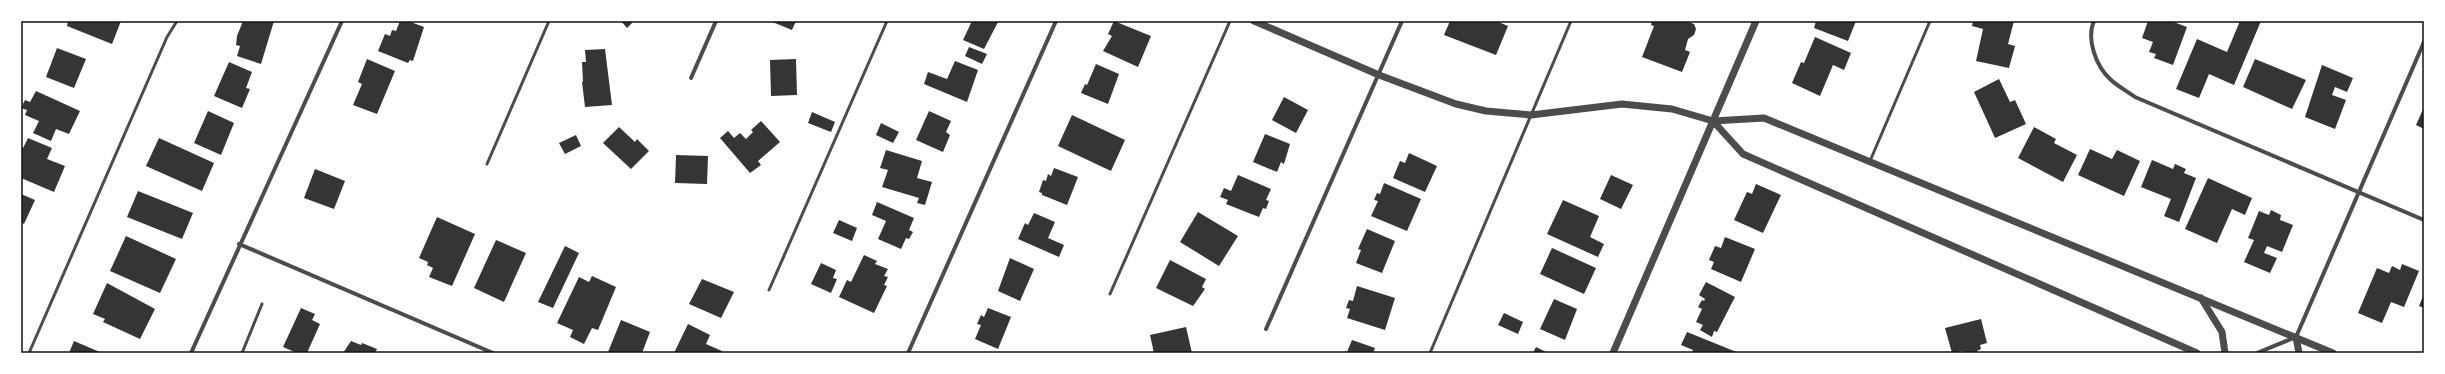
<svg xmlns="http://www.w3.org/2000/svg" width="2445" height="374" viewBox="0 0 2445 374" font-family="Commissioner,sans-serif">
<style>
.building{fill:#353535}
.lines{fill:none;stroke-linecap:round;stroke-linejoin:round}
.service{stroke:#4c4c4c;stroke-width:3}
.minor{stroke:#4c4c4c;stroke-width:4}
.tertiary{stroke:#4c4c4c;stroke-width:7}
.neatline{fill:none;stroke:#111;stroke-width:1.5}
</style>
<rect width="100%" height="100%" fill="#fff"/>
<g class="building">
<polygon points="68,21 121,21 112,44 67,26"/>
<polygon points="243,21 274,21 261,64 237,56 240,46 236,45 237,36"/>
<polygon points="400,21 408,21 424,27 413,61 410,60 408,63 378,51 385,34 390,36 392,30 396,31"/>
<polygon points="621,21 634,21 627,28"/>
<polygon points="770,21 796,21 792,30"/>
<polygon points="972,21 998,22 984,49 963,40"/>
<polygon points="1114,21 1151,36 1138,67 1103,51 1112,36 1108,34"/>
<polygon points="1450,21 1496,21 1508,26 1496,55 1444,35"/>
<polygon points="1652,21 1686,21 1694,24 1696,29 1694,35 1688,39 1685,50 1690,52 1682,72 1642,57 1654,26 1651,25"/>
<polygon points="1816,21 1856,21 1848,41 1814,28"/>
<polygon points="1973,21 2014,21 2008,44 2015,46 2009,68 1976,61 1983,29 1972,26"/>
<polygon points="2148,21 2171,21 2187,27 2173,65 2154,58 2156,54 2149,52 2153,42 2142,38"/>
<polygon points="2240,21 2261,21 2234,85 2209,74 2199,98 2176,89 2197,39 2227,52"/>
<polygon points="1815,37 1851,53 1844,70 1833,65 1820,96 1792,83 1801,62 1804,63"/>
<polygon points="969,47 987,54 982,64 965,56"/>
<polygon points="57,48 86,59 74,88 46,77"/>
<polygon points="605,49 612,105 585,107 582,82 583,82 582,62 586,62 585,50"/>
<polygon points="367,59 395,71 377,114 353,105 362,84 358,82"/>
<polygon points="796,59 797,95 771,96 770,60"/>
<polygon points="2255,59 2306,80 2292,109 2243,87"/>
<polygon points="955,61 978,70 967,102 924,84 928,72 947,79"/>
<polygon points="229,62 252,72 246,88 250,89 242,108 214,96"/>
<polygon points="1096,64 1119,74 1108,104 1081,93 1085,84 1087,85"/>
<polygon points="2322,65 2353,78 2347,92 2335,87 2332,95 2346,100 2335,129 2305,117"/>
<polygon points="1999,79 2010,102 2015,100 2026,124 1995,138 1974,92"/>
<polygon points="36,91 80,111 69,134 56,129 51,141 33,133 39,121 25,115 27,110 21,108 25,100 30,102"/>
<polygon points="1284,97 1308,110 1296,133 1272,120"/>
<polygon points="2424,107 2424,129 2416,125"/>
<polygon points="208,111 234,123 221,155 194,143"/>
<polygon points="929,111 951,121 946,132 950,135 943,152 916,140"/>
<polygon points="812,112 835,122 831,132 808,123"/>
<polygon points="1072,115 1125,140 1111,171 1058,146"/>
<polygon points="761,121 780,142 758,161 761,165 750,173 720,138 728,131 734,138 740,133 746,139 753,132 751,130"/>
<polygon points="881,123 899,132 893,143 876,135"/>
<polygon points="619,127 635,142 637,139 649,151 631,169 603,143"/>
<polygon points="2034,127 2056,139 2054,143 2077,155 2063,182 2018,158"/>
<polygon points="1265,134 1290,144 1284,164 1281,162 1277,172 1253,162"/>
<polygon points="576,135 581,146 565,154 559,143"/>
<polygon points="28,138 52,148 47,159 65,166 54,192 21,178 21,147 23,148"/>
<polygon points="159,138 214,163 202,191 146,166"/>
<polygon points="2090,149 2112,159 2117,150 2140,161 2124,196 2078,175"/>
<polygon points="886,150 922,161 917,178 932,182 925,205 917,203 919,198 882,187 888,170 880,168"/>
<polygon points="1409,153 1437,166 1425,192 1393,178 1400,161 1405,163"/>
<polygon points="676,155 708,156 707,184 675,183"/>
<polygon points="2152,160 2173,169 2175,164 2186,169 2184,173 2196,178 2179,222 2164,216 2171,199 2141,187"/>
<polygon points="1054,168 1078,177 1067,205 1042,195 1042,193 1039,192 1043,180 1046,181 1048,174 1051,176"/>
<polygon points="315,169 345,181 334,209 304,198"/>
<polygon points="1238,175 1271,189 1266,200 1269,201 1266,209 1263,208 1259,217 1226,204 1228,200 1220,197 1224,188 1231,191"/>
<polygon points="1611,175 1633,185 1621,209 1600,199"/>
<polygon points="2208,178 2252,198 2245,215 2232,209 2217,243 2185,229"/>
<polygon points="1384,183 1421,199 1407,231 1371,216 1378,201 1374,200 1377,193 1380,194"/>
<polygon points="1756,184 1781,195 1763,233 1734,220 1747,192 1752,194"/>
<polygon points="138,191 193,213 182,239 127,217"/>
<polygon points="21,194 35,200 24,224 21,222"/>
<polygon points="1563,200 1599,216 1590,237 1604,244 1598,257 1547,234"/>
<polygon points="877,202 914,218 909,230 913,232 909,239 906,238 901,249 878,239 886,221 872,215"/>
<polygon points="2271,210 2281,215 2280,220 2293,225 2282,252 2267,246 2264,253 2277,258 2270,273 2244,262 2254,240 2248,238 2259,211 2269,215"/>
<polygon points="1198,212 1238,236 1219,266 1180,242"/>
<polygon points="1034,213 1055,222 1048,238 1064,245 1059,257 1018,239 1025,223 1028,225"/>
<polygon points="437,217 475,234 452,286 429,277 433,268 427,265 428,262 419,258"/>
<polygon points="839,220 857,228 852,241 833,233"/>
<polygon points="1367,229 1395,241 1382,273 1356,263 1361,250 1358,249"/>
<polygon points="126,236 176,259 160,293 110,271"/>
<polygon points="1725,237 1755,249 1741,282 1711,269 1714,262 1709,260 1715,246 1721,248"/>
<polygon points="496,240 526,253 504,302 474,288"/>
<polygon points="565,246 579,253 553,308 538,302"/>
<polygon points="1552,248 1596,268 1584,294 1540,274"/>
<polygon points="864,255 877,261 875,264 888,269 884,276 888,277 884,285 887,286 874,313 839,297 847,280 851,282"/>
<polygon points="1010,258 1034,269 1020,301 998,291"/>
<polygon points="1170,260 1206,279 1202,287 1205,289 1193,306 1156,288"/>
<polygon points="821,263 836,270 833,278 837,279 831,293 811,284"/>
<polygon points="2402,264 2419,271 2404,307 2391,302 2382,323 2358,313 2377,268 2389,273 2392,266 2400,270"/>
<polygon points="592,276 616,287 598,330 592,328 584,344 570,337 573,330 557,323 579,277 589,282"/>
<polygon points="702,279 734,292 721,318 689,304"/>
<polygon points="1706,282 1735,297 1717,332 1714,331 1712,337 1700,330 1703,325 1696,322 1702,309 1698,307 1702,300 1704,301 1705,299 1699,295"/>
<polygon points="107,283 155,309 140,339 103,322 105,319 93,314"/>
<polygon points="1357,286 1395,298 1385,330 1347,318 1350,309 1346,308 1349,300 1353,301"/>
<polygon points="2424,294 2424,308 2419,306"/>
<polygon points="1554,299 1577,309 1565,340 1540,329"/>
<polygon points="301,308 315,314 312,320 320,324 307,353 297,353 283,347"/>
<polygon points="988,308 1011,317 998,349 975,339 981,325 977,324 981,315 984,317"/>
<polygon points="1504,313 1523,322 1518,334 1498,325"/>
<polygon points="1981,319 1987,343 1980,345 1981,349 1977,351 1977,353 1963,353 1963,351 1952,353 1945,328"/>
<polygon points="621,320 650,332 642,353 608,352"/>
<polygon points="688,324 710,335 706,344 722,351 721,353 674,353"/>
<polygon points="1186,327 1192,353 1154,353 1150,335"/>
<polygon points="1687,332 1739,353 1692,353 1693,350 1681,345"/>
<polygon points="1352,340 1375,348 1373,353 1344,353 1345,351 1347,352"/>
<polygon points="74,341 102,353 69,353"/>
<polygon points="351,341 361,345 362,343 377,349 375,353 343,353"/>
<polygon points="1536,347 1548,353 1533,353"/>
</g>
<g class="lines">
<g class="service">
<polyline points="1870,161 1930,21"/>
<polyline points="487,164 549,21"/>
<polyline points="769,290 887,21"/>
<polyline points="1110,294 1230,21"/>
<polyline points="29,353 167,37 177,21"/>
<polyline points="242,353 262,304"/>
<polyline points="1430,353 1571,21"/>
</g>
<g class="minor">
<path d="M2094,21c-8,18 2,45 16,58 7,7 17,12 25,18l289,123"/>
<polyline points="691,78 716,21"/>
<polyline points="239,244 493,353"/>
<polyline points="1266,329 1402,21"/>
<polyline points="191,353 342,21"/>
<polyline points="908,353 1056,21"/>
<polyline points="2257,353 2296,337 2424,42"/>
</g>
<g class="tertiary">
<polyline points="1254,21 1379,75 1456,104 1486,111 1531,115 1622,104 1672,109 1713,121 1764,118 2333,353"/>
<polyline points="1713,121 1743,154 2197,353"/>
<polyline points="2201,298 2222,332 2225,353"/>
<polyline points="2296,337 2299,353"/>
<polyline points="1613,353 1756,21"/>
</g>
</g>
<rect width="2445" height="374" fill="none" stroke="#ffffff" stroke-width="44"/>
<rect x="22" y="22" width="2401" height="330" class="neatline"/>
</svg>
